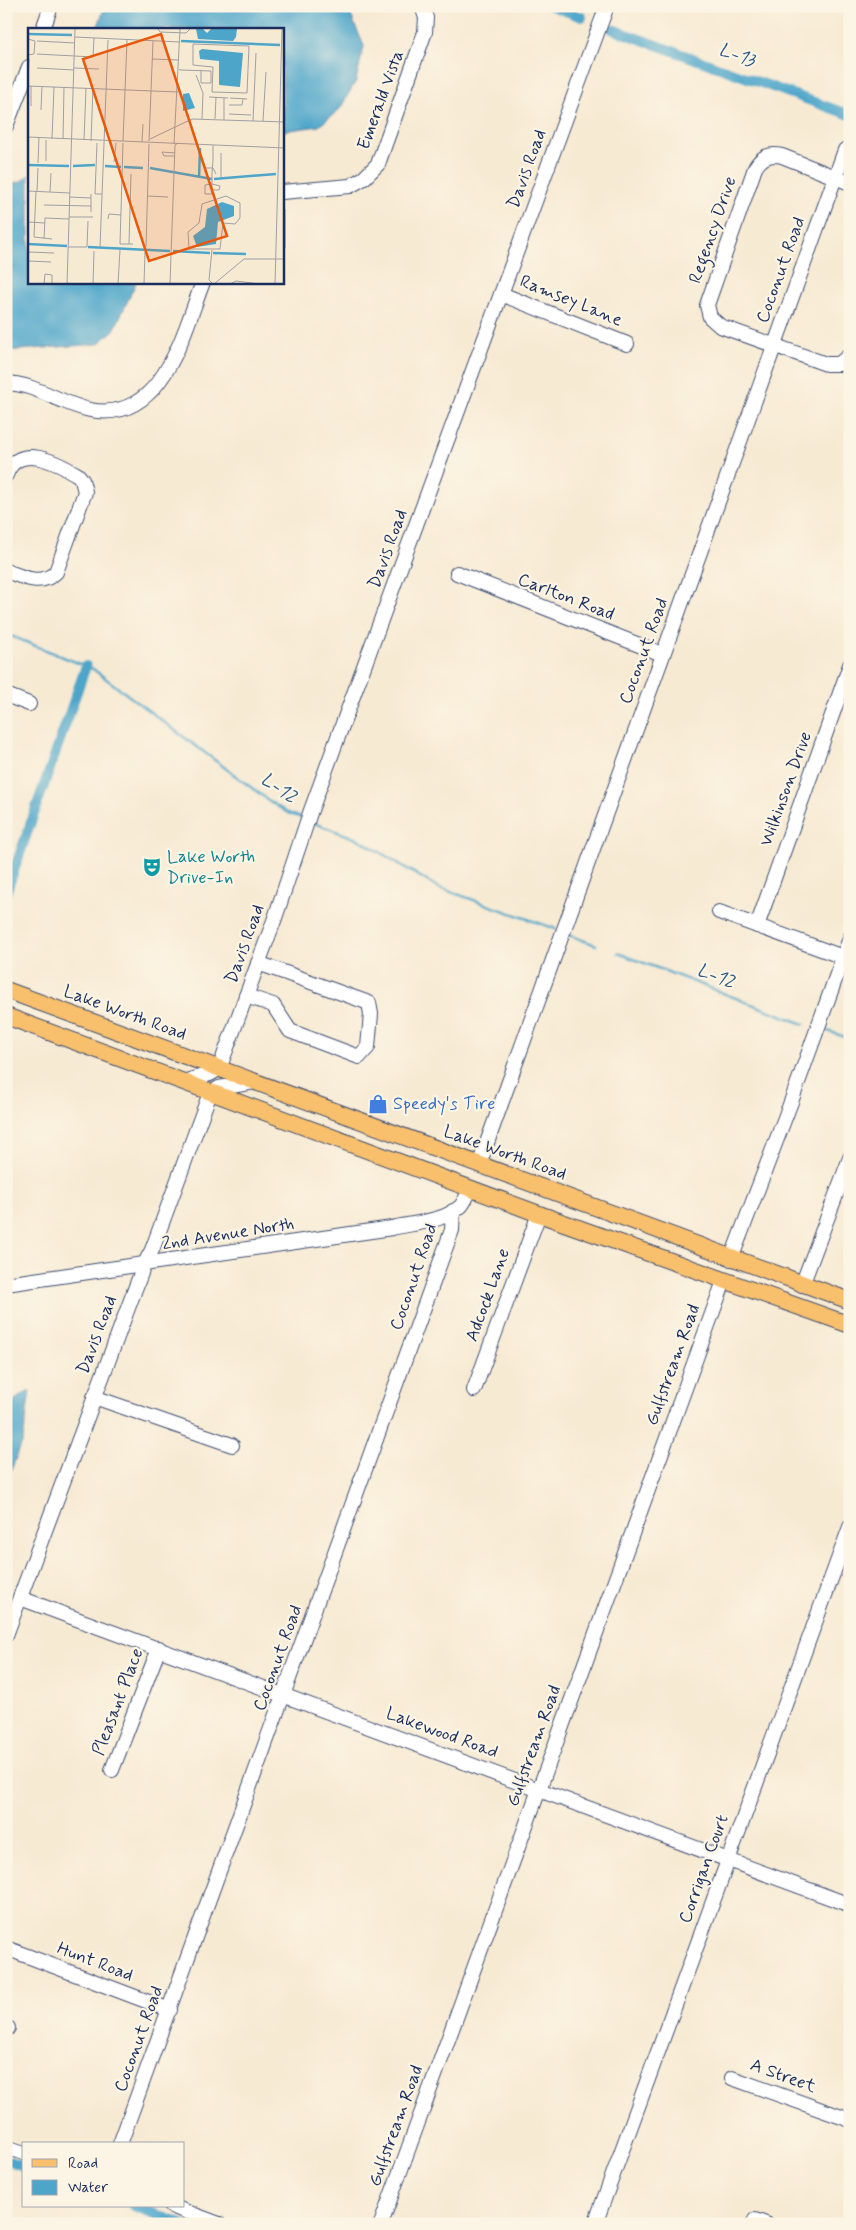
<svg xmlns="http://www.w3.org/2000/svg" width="856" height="2230" viewBox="0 0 856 2230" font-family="Mynerve,sans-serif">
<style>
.water{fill:#4da6ca;stroke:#346a94}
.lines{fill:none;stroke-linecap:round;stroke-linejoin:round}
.stream{stroke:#4da6ca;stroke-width:2.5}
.canal{stroke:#4da6ca;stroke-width:10}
.minor-casing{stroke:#3c4b70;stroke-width:16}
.major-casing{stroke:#3c4b70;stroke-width:18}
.minor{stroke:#fff;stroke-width:14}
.major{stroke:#f8bf6c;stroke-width:16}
.labels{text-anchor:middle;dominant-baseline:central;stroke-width:4.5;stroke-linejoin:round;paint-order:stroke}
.street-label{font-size:18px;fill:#1b2f5e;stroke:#fcf5e5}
.culture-label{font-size:18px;fill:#0d838f;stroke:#fcf5e5;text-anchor:start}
.shop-label{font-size:18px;fill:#366cbe;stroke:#fcf5e5;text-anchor:start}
.water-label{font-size:19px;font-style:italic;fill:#2c5984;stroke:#fcf5e5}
.inset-river{fill:none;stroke:#4da6ca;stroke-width:2.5}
.inset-road{fill:none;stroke:#9f9fa4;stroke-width:1}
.view{fill:#e8590c;fill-opacity:0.15;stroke:#e8590c;stroke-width:2.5}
.inset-edge{fill:none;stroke:#1b2f5e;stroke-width:2.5}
</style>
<rect width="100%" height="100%" fill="#fcf5e5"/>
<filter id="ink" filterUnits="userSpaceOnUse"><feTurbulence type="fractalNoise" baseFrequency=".02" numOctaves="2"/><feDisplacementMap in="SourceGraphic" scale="10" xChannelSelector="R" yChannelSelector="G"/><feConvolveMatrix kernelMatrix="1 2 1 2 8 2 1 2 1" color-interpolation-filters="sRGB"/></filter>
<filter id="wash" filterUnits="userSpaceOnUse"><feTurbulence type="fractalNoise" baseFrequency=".0096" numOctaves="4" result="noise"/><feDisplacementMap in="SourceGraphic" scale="20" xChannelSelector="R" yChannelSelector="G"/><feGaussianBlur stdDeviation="1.12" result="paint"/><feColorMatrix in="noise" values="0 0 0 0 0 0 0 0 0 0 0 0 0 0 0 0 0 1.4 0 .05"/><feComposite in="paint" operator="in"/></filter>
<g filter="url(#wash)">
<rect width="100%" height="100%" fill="#f7ead3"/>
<g class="water">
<polygon points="105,6 347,6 364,46 356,81 340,109 319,126 283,131 282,29 97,29"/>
<polygon points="29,175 29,282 136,283 114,330 98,344 6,351 6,184 20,182"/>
<polygon points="30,1390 23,1441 6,1482 6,1406"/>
</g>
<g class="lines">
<g class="stream">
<polyline points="6,634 93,669 272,803 288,813 304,819"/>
<polyline points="311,822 360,840 437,887 556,929"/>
<polyline points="569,935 596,945"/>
<polyline points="618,953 804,1024"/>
<polyline points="828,1031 850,1039"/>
</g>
<g class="canal">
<polyline points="552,6 582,17"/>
<polyline points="612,29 850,115"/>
<polyline points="6,893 86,666"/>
<polyline points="6,2160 24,2166"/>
<polyline points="134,2206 182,2224"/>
</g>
</g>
</g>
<g filter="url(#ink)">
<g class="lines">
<defs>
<g id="minor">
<polyline points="43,29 51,6"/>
<polyline points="6,126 29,67"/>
<path d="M850,183l-68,-27c-12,-3 -21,1 -27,12l-48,137 3,12 10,9 106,38h13l11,-9"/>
<polyline points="282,192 350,186 364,178 378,164 425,32 426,18 422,6"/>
<polyline points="501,294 627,344"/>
<path d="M6,383c30,1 55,21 84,27 73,14 93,-77 113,-128"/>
<path d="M6,475c12,-33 50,-13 72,0l4,5 3,12 -29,80c-15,15 -33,5 -50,-1"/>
<polyline points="457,573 662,654"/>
<polyline points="6,695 29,704"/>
<polyline points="719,912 843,957"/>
<polyline points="757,926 850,665"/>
<polyline points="246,996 273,1005 290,1031 359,1057 368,1047 371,1014 369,1003 258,963"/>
<polyline points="183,1082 210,1074 219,1069 275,918 310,813 607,6"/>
<polyline points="479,1165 845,150"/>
<polyline points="731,1259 791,1102 850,938"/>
<path d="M6,1284l386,-56c21,-5 52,-6 69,-22 4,-5 7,-12 10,-18"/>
<polyline points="802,1285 850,1158"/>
<polyline points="474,1390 539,1214"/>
<polyline points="94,1397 232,1445"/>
<polyline points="20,1598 850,1905"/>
<polyline points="6,1635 144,1265 152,1250 210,1093 219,1088 255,1082"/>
<polyline points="112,1770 159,1648"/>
<polyline points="6,1948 170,2010"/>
<polyline points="6,2028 8,2028"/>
<polyline points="732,2078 850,2120"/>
<polyline points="120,2144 452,1230 453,1211"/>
<polyline points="6,2147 24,2153"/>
<polyline points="171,2206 219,2224"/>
<polyline points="381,2224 724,1281"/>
<polyline points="595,2224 850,1527"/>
<polyline points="753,2224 755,2220 766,2224"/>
</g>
<g id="major">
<polyline points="6,990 850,1301"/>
<polyline points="6,1016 539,1214 850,1325"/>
</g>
</defs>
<use href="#minor" class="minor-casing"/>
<use href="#major" class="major-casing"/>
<use href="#minor" class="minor"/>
<use href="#major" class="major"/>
</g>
</g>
<defs>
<symbol id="theatre-bare" viewBox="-9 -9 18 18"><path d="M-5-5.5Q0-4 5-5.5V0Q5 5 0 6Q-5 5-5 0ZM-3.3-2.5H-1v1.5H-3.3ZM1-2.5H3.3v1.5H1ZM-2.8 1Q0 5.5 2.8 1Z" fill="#0f9aa8" stroke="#fcf5e5" stroke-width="2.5" paint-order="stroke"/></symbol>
<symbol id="shop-bare" viewBox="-9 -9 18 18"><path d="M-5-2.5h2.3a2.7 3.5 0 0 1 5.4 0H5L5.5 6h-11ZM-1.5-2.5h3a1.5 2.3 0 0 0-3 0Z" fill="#3f7fe0" stroke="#fcf5e5" stroke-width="2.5" paint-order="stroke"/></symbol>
</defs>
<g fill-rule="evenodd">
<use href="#theatre-bare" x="138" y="853" width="28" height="28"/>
<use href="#shop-bare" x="364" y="1090" width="28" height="28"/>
</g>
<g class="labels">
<g class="street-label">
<text transform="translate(381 100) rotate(-70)">Emerald Vista</text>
<text transform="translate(527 169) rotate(-70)">Davis Road</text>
<text transform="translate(713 230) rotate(-71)">Regency Drive</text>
<text transform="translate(781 270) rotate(-70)">Coconut Road</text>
<text transform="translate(571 301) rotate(22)">Ramsey Lane</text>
<text transform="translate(388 549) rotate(-70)">Davis Road</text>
<text transform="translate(566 597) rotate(21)">Carlton Road</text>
<text transform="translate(644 651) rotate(-70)">Coconut Road</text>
<text transform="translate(786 789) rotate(-70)">Wilkinson Drive</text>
<text transform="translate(245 944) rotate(-70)">Davis Road</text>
<text transform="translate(125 1013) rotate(20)">Lake Worth Road</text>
<text transform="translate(505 1153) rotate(20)">Lake Worth Road</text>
<text transform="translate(228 1234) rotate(-9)">2nd Avenue North</text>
<text transform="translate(414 1277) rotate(-71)">Coconut Road</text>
<text transform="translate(488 1295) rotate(-70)">Adcock Lane</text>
<text transform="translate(97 1335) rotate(-69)">Davis Road</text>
<text transform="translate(673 1365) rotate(-70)">Gulfstream Road</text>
<text transform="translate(278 1658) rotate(-70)">Coconut Road</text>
<text transform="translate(118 1702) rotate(-69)">Pleasant Place</text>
<text transform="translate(442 1733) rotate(20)">Lakewood Road</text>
<text transform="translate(534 1746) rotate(-70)">Gulfstream Road</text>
<text transform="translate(704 1869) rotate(-70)">Corrigan Court</text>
<text transform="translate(95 1962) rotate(21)">Hunt Road</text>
<text transform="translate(139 2039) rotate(-70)">Coconut Road</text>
<text transform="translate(783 2076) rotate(20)">A Street</text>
<text transform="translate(396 2126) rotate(-70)">Gulfstream Road</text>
</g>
<g class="culture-label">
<text x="167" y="857">Lake Worth<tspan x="167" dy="21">Drive-In</tspan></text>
</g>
<g class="shop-label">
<text x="393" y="1104">Speedy's Tire</text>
</g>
<g class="water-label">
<text transform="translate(737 55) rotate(20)">L-13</text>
<text transform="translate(279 788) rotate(34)">L-12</text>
<text transform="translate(716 976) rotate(21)">L-12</text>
</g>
</g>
<g transform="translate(28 28)">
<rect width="256" height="256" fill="#f7ead3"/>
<path d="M168,1h7l4,4 4,-4h26l-1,8 -3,4 -35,-2zM174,21l41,4 -3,34 -21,-2v-24l-19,-2 -1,-8zM161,65l6,15 -12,3v-17zM194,174l12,4v10l-16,6 -2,22 -19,3 -4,-11 12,-9 2,-18z" fill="#4da6ca"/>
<path class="inset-river" d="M0,6l44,1M153,13l99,4M0,137l41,1M45,138l22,-1M77,138l16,1M96,139l19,1M122,140l62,11M171,150l1,-30M186,151l62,-5M0,216l39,2M60,219l82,4M145,223l37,2M185,225l33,1"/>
<path class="inset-road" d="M130,1l2,3 26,1 4,-4M47,9l105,5M0,11l7,2 -1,13 -6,1M9,13l38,2M165,16l56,2 -2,47 -35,-1 1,-25 -20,-2zM9,26l56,3 1,-19M124,31l27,1M9,40l37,2M46,40l25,1M151,41l1,1h1l29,1h1v12h-10v-13M168,47l7,18 -1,26M0,54l1,-23M0,58l150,6M181,69l19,1M202,70l17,1M201,77h13l1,-6M3,78v-20M13,82l1,-24M201,86l22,1M187,91l1,-22M196,92v-22M225,93l3,-68M235,93l3,-49M0,109l257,11M24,111l2,-52M35,111l1,-52M122,111l42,-20 93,3M56,112l2,-52M63,113l2,-53M95,113l4,-101M121,113l4,-100M114,114l1,-18M69,115l-2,51h7M95,115l-3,101h13M146,116l6,-115M147,128h-11l-2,-4 13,1M18,133v-21M86,134l2,-19M10,135l1,-26M176,140h9l3,6M193,149v-24M184,162h7l1,-4 -8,-2 -7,1v9h7v-21l1,-13v-15M0,163l42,2M8,163l-2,46 18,2M9,163l1,-23M22,164l1,-19M119,168l21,1M198,168l14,7v15l-5,6 -12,-1 -3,26h-31l-1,-17 11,-9 3,-19zM41,169l22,1M16,177l47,1M257,181v39M63,184v-18M41,189h24M80,191l1,-5 12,1M0,194l17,1M16,211l1,-21 24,1M101,216l2,-70M40,219h19l1,-26M72,219l8,-207M118,219l3,-103M184,222l-3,30 4,4M0,224l26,1M0,233l23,1M16,256l1,-10 7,1v9M39,256l8,-255M65,256l1,-33M90,256l2,-34M116,256l1,-32M142,256l5,-139 3,-2M186,256l30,-25h41M202,256l6,-3 24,3M247,256l7,-255"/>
<path class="view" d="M133,6l66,202 -78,25 -66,-202z"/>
<rect width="256" height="256" class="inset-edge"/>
</g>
<rect width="856" height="2230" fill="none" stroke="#fcf5e5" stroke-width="25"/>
<rect x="22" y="2142" width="162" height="65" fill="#fcf5e5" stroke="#a2a6af"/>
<rect x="32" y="2159" width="25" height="8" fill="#f8bf6c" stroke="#a2a6af"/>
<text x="68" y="2168" font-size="15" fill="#1b2f5e">Road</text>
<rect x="32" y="2180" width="25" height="15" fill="#4da6ca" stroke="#a2a6af"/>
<text x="68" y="2192" font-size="15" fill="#1b2f5e">Water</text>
</svg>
